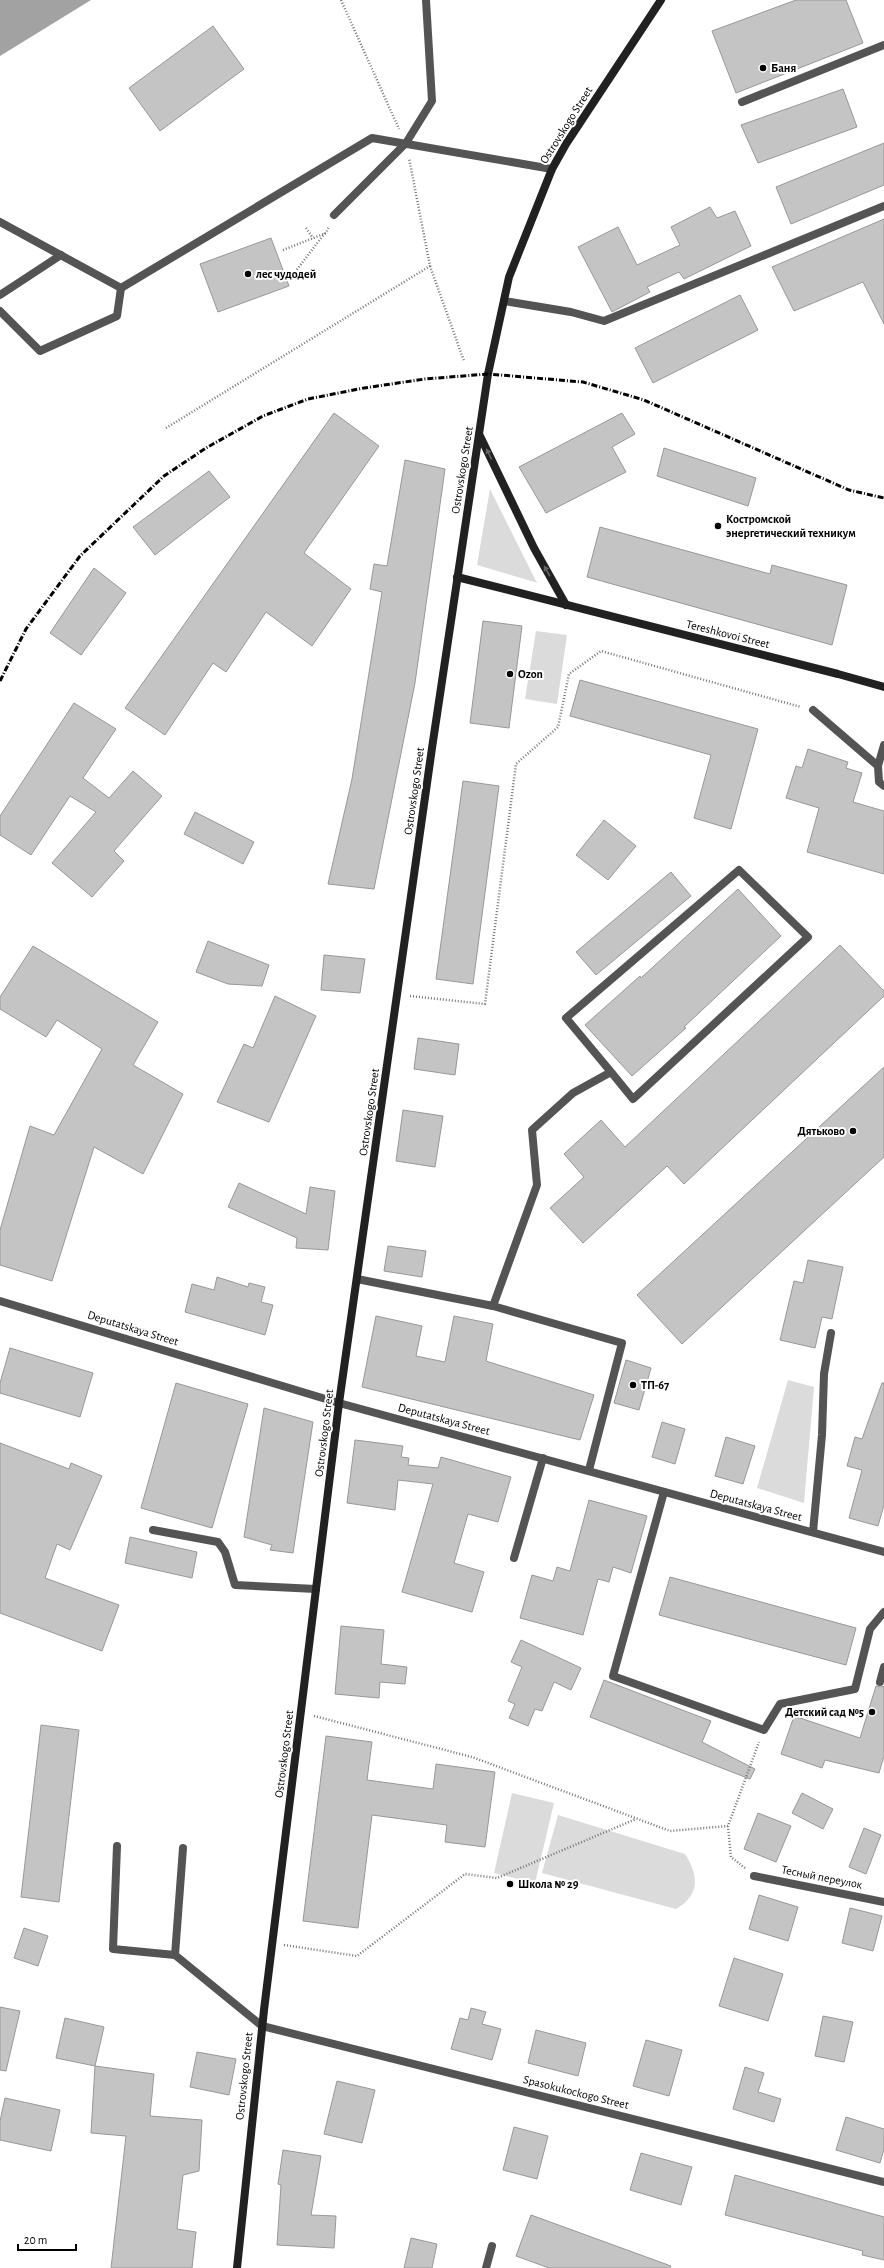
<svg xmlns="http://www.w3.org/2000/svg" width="884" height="2268" viewBox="0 0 884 2268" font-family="'Alegreya Sans',sans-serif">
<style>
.green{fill:#dbdbdb}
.water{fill:#a2a2a2}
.building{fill:#c4c4c4;stroke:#989898}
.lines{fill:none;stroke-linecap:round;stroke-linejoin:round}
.path{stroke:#767676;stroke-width:2.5;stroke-dasharray:1 2;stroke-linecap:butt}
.lane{stroke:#545454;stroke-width:8}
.street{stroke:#545454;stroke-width:8}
.secondary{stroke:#212121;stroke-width:8}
.rail{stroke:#000;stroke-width:3;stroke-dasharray:6 2 1 2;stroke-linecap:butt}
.oneway{fill:#646464}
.poi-dot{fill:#000;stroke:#fff;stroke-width:1.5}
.labels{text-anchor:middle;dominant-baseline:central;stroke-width:4;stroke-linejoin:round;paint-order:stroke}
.poi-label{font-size:12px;font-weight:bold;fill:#000;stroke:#fff;text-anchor:start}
.street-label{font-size:12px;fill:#000;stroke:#fff}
</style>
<rect width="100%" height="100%" fill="#fff"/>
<g class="green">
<polygon points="490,489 536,581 538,583 477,565"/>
<polygon points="536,631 567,635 557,704 525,699"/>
<polygon points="788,1380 814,1387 804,1503 757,1488"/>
<polygon points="512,1793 554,1803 535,1883 494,1873"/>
<path d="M558,1815l127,39c14,22 15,41 -9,55l-134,-36z"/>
</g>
<polygon class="water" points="0,0 91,0 0,56"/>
<g class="building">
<polygon points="796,0 846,0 863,43 736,93 712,31"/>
<polygon points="213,26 244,69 160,131 129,88"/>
<polygon points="843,89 857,127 758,163 741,125"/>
<polygon points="884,143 884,185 791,224 776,187"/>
<polygon points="710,207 717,218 735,211 751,246 684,279 679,272 647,287 650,292 612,312 578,247 618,227 637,265 680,245 671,227"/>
<polygon points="884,219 884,324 863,282 794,311 772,267"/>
<polygon points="271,238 289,286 218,312 200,264"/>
<polygon points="740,295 758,330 653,383 635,348"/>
<polygon points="334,413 379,446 304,553 351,589 312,646 266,612 226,672 213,663 165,735 125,708"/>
<polygon points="622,413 635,434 612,447 626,472 546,513 519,467"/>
<polygon points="664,448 756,478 748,506 657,476"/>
<polygon points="405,460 445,469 415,683 374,889 328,884 352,779 382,592 370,589 374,564 387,566"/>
<polygon points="209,471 230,497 155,555 133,527"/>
<polygon points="600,527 770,574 772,565 847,585 832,645 587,577"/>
<polygon points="94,568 126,593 81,655 50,633"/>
<polygon points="483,621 522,626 509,728 470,723"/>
<polygon points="580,680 758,729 731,829 694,818 711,755 570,716"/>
<polygon points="74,703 116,729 83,778 109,798 133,771 162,796 114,851 124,861 92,897 52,863 96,812 70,796 31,855 0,835 0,816"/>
<polygon points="808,749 848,762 846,768 862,773 853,802 884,811 884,874 807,852 819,808 786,798 796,766 802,768"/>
<polygon points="463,781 499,786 473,984 436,979"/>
<polygon points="195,812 254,842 243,864 184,834"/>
<polygon points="604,820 636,846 608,880 576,855"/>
<polygon points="671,872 691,896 596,975 576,952"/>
<polygon points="738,889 781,936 684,1027 686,1028 632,1076 585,1025 640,976 641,978"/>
<polygon points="208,941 269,965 262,986 228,984 196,972"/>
<polygon points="840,945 884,991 884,996 684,1184 667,1166 583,1243 550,1208 584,1177 564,1154 601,1120 625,1147"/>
<polygon points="33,946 158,1022 133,1065 183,1094 143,1174 94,1147 52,1281 0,1265 0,1230 30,1126 54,1135 102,1049 57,1020 46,1037 0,1009 0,997"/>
<polygon points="324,955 365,959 360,993 321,990"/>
<polygon points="275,996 316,1016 269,1122 217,1102 244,1044 253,1048"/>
<polygon points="418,1038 459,1044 455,1075 414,1069"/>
<polygon points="884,1067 884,1157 682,1344 637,1295"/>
<polygon points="403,1110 443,1116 435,1167 396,1161"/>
<polygon points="239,1183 306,1214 310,1187 335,1191 328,1250 296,1248 297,1238 228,1207"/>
<polygon points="388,1246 426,1251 422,1277 384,1271"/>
<polygon points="808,1260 843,1267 832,1319 822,1317 815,1348 780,1340 794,1281 803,1283"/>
<polygon points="217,1277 248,1287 249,1283 265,1287 261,1302 273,1305 265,1335 185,1312 192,1284 214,1290"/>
<polygon points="376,1316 422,1326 416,1356 445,1362 454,1316 493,1324 486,1361 594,1395 580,1440 362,1387"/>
<polygon points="10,1348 93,1373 80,1417 0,1393 0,1383"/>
<polygon points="626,1360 651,1368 639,1410 614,1403"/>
<polygon points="176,1383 248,1404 212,1528 141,1508"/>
<polygon points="882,1383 884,1383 884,1505 878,1526 849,1518 862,1470 847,1466 855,1437 862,1439"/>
<polygon points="264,1408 313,1422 293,1553 270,1550 272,1545 244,1537"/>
<polygon points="662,1422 685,1429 675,1464 652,1457"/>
<polygon points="726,1437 755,1446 743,1484 715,1476"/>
<polygon points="355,1440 403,1446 401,1457 409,1458 408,1465 438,1468 441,1457 511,1477 498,1522 468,1514 454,1563 484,1572 472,1612 402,1592 433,1484 398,1480 395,1510 347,1503"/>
<polygon points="0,1443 69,1469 71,1463 102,1476 70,1550 57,1544 45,1578 119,1605 102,1651 0,1613"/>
<polygon points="589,1500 647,1516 631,1573 613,1567 609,1582 598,1579 583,1635 520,1618 532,1575 553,1581 557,1567 570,1571"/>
<polygon points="130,1537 197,1552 192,1578 125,1563"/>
<polygon points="670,1577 856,1628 846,1665 659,1615"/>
<polygon points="341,1626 384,1630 381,1664 407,1667 405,1684 380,1682 379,1698 335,1694"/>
<polygon points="521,1640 581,1668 571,1690 554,1682 542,1711 535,1709 528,1726 509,1718 515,1704 508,1701 522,1667 511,1662"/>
<polygon points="604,1680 711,1721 702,1742 755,1769 750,1779 590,1717"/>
<polygon points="876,1686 881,1687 884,1686 884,1756 879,1773 825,1760 822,1768 781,1754 794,1716 860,1738"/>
<polygon points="41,1725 79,1730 59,1902 21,1897"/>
<polygon points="326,1736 372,1742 367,1780 433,1789 436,1764 495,1772 485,1847 445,1842 447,1825 372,1815 358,1928 303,1921"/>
<polygon points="802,1793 833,1809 823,1829 792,1813"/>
<polygon points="758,1813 791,1826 776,1862 744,1849"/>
<polygon points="864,1828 881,1835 866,1874 849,1867"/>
<polygon points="759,1895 798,1907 788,1941 749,1929"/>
<polygon points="850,1908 882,1916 873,1951 842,1943"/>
<polygon points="24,1928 48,1936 38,1966 14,1958"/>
<polygon points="734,1958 783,1974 768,2021 719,2006"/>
<polygon points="0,2007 20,2011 6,2071 0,2070"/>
<polygon points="471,2008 486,2012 482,2024 501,2029 492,2060 451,2049 460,2018 468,2020"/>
<polygon points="823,2016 853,2022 844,2062 815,2056"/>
<polygon points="65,2018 104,2027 95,2066 56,2058"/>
<polygon points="536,2030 586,2043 578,2076 528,2063"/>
<polygon points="646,2040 682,2050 669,2096 633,2086"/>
<polygon points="197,2052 236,2059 229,2095 190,2087"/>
<polygon points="95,2066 154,2074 150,2116 202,2120 199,2171 183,2175 177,2229 196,2232 192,2268 111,2268 126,2136 91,2133"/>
<polygon points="745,2067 764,2073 758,2092 781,2099 774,2122 733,2109"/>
<polygon points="337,2081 375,2090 362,2143 324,2134"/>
<polygon points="5,2098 60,2110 51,2151 0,2140 0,2121"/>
<polygon points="846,2117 884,2129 884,2149 880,2163 836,2150"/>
<polygon points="514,2127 548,2136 537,2179 503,2170"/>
<polygon points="283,2150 321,2156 311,2215 336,2216 334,2248 277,2245 281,2185 278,2184"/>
<polygon points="641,2153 692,2167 681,2205 630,2190"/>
<polygon points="735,2175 884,2217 884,2260 862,2255 863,2251 725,2215"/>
<polygon points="531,2215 671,2266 670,2268 549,2268 516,2256"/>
<polygon points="411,2238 437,2244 432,2268 404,2268"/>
</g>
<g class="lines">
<g class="path">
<polyline points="341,0 399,129"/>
<polyline points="306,228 313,238"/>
<polyline points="283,250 326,233 329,226"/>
<polyline points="430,266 464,361"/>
<polyline points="295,272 325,233"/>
<polyline points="166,428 430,266 409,158"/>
<polyline points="410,996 485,1004 516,764 558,727 569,674 601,651 801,707"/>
<polyline points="314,1716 472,1757 670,1831 728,1826"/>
<polyline points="745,1868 731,1857 728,1826 759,1742"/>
<polyline points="284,1945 357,1956 465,1874 497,1878 636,1819"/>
</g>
<g class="lane">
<polyline points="742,102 884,45"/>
<polyline points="334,215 406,143 432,101 426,0"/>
<polyline points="0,222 121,288 372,138 552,169"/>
<polyline points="0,295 61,255"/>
<polyline points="504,301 571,312 604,321 884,206"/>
<polyline points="0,311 40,351 117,316 121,288"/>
<polyline points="813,710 878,766 879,782 884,786"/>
<polyline points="878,766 884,745"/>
<polyline points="357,1279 493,1306 622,1343 589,1470"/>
<polyline points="493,1306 537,1185 532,1130 573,1093 611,1072 633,1099 808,937 739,870 566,1018 611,1072"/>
<polyline points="664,1492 613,1676 764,1730 780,1704 855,1689 870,1629 884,1612"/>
<polyline points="153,1530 218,1542 225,1552 235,1585 316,1589"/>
<polyline points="813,1532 822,1435 824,1374 831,1333"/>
<polyline points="514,1558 543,1458"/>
<polyline points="880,1682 884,1667"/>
<polyline points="117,1846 113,1949 175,1955 262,2026"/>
<polyline points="175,1955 183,1848"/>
<polyline points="486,2268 492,2246"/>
</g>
<g class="street">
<polyline points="0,1301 339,1403 884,1552"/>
<polyline points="754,1876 884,1902"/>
<polyline points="262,2026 884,2182"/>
</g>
<g class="secondary">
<polyline points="480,436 534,548 566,605"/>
<polyline points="457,577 838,674 884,687"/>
<polyline points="237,2268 264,2010 339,1403 432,748 488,374 509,277 552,169 566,144 661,0"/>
</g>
<polyline class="rail" points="0,681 26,629 80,556 164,476 206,448 263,416 308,399 364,388 425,379 488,374 583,382 644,400 849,490 884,498"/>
</g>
<defs><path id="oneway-solid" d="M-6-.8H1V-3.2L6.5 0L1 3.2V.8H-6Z"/></defs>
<g class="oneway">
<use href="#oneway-solid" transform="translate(489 454) rotate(-116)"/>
<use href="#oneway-solid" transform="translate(547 571) rotate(-119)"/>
</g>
<g class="poi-dot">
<circle cx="763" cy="68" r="4"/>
<circle cx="248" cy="274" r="4"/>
<circle cx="718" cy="526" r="4"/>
<circle cx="510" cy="674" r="4"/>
<circle cx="853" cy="1131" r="4"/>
<circle cx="633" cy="1385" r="4"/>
<circle cx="872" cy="1712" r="4"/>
<circle cx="510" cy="1884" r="4"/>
</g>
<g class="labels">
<g class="poi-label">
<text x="771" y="68">Баня</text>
<text x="256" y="274">лес чудодей</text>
<text x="726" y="519">Костромской<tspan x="726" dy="14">энергетический техникум</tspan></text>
<text x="518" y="674">Ozon</text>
<text x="845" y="1131" text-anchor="end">Дятьково</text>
<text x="641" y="1385">ТП-67</text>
<text x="864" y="1712" text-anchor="end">Детский сад №5</text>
<text x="518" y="1884">Школа № 29</text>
</g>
<g class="street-label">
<text transform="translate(566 125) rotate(-58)">Ostrovskogo Street</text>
<text transform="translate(462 470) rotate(-81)">Ostrovskogo Street</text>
<text transform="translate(728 634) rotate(14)">Tereshkovoi Street</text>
<text transform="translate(414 791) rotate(-82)">Ostrovskogo Street</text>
<text transform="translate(369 1112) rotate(-82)">Ostrovskogo Street</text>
<text transform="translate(133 1328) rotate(17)">Deputatskaya Street</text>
<text transform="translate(444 1419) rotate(15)">Deputatskaya Street</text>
<text transform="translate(324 1433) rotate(-83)">Ostrovskogo Street</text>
<text transform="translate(756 1505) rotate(15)">Deputatskaya Street</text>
<text transform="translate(284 1754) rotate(-83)">Ostrovskogo Street</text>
<text transform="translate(822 1877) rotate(11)">Тесный переулок</text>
<text transform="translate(244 2076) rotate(-84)">Ostrovskogo Street</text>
<text transform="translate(576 2092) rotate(14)">Spasokukoсkogo Street</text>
</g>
</g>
<path d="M18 2244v6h58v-6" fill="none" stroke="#000000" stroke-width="2"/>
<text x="24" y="2244" font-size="12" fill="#000000" stroke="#ffffff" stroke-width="3" paint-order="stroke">20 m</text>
</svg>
